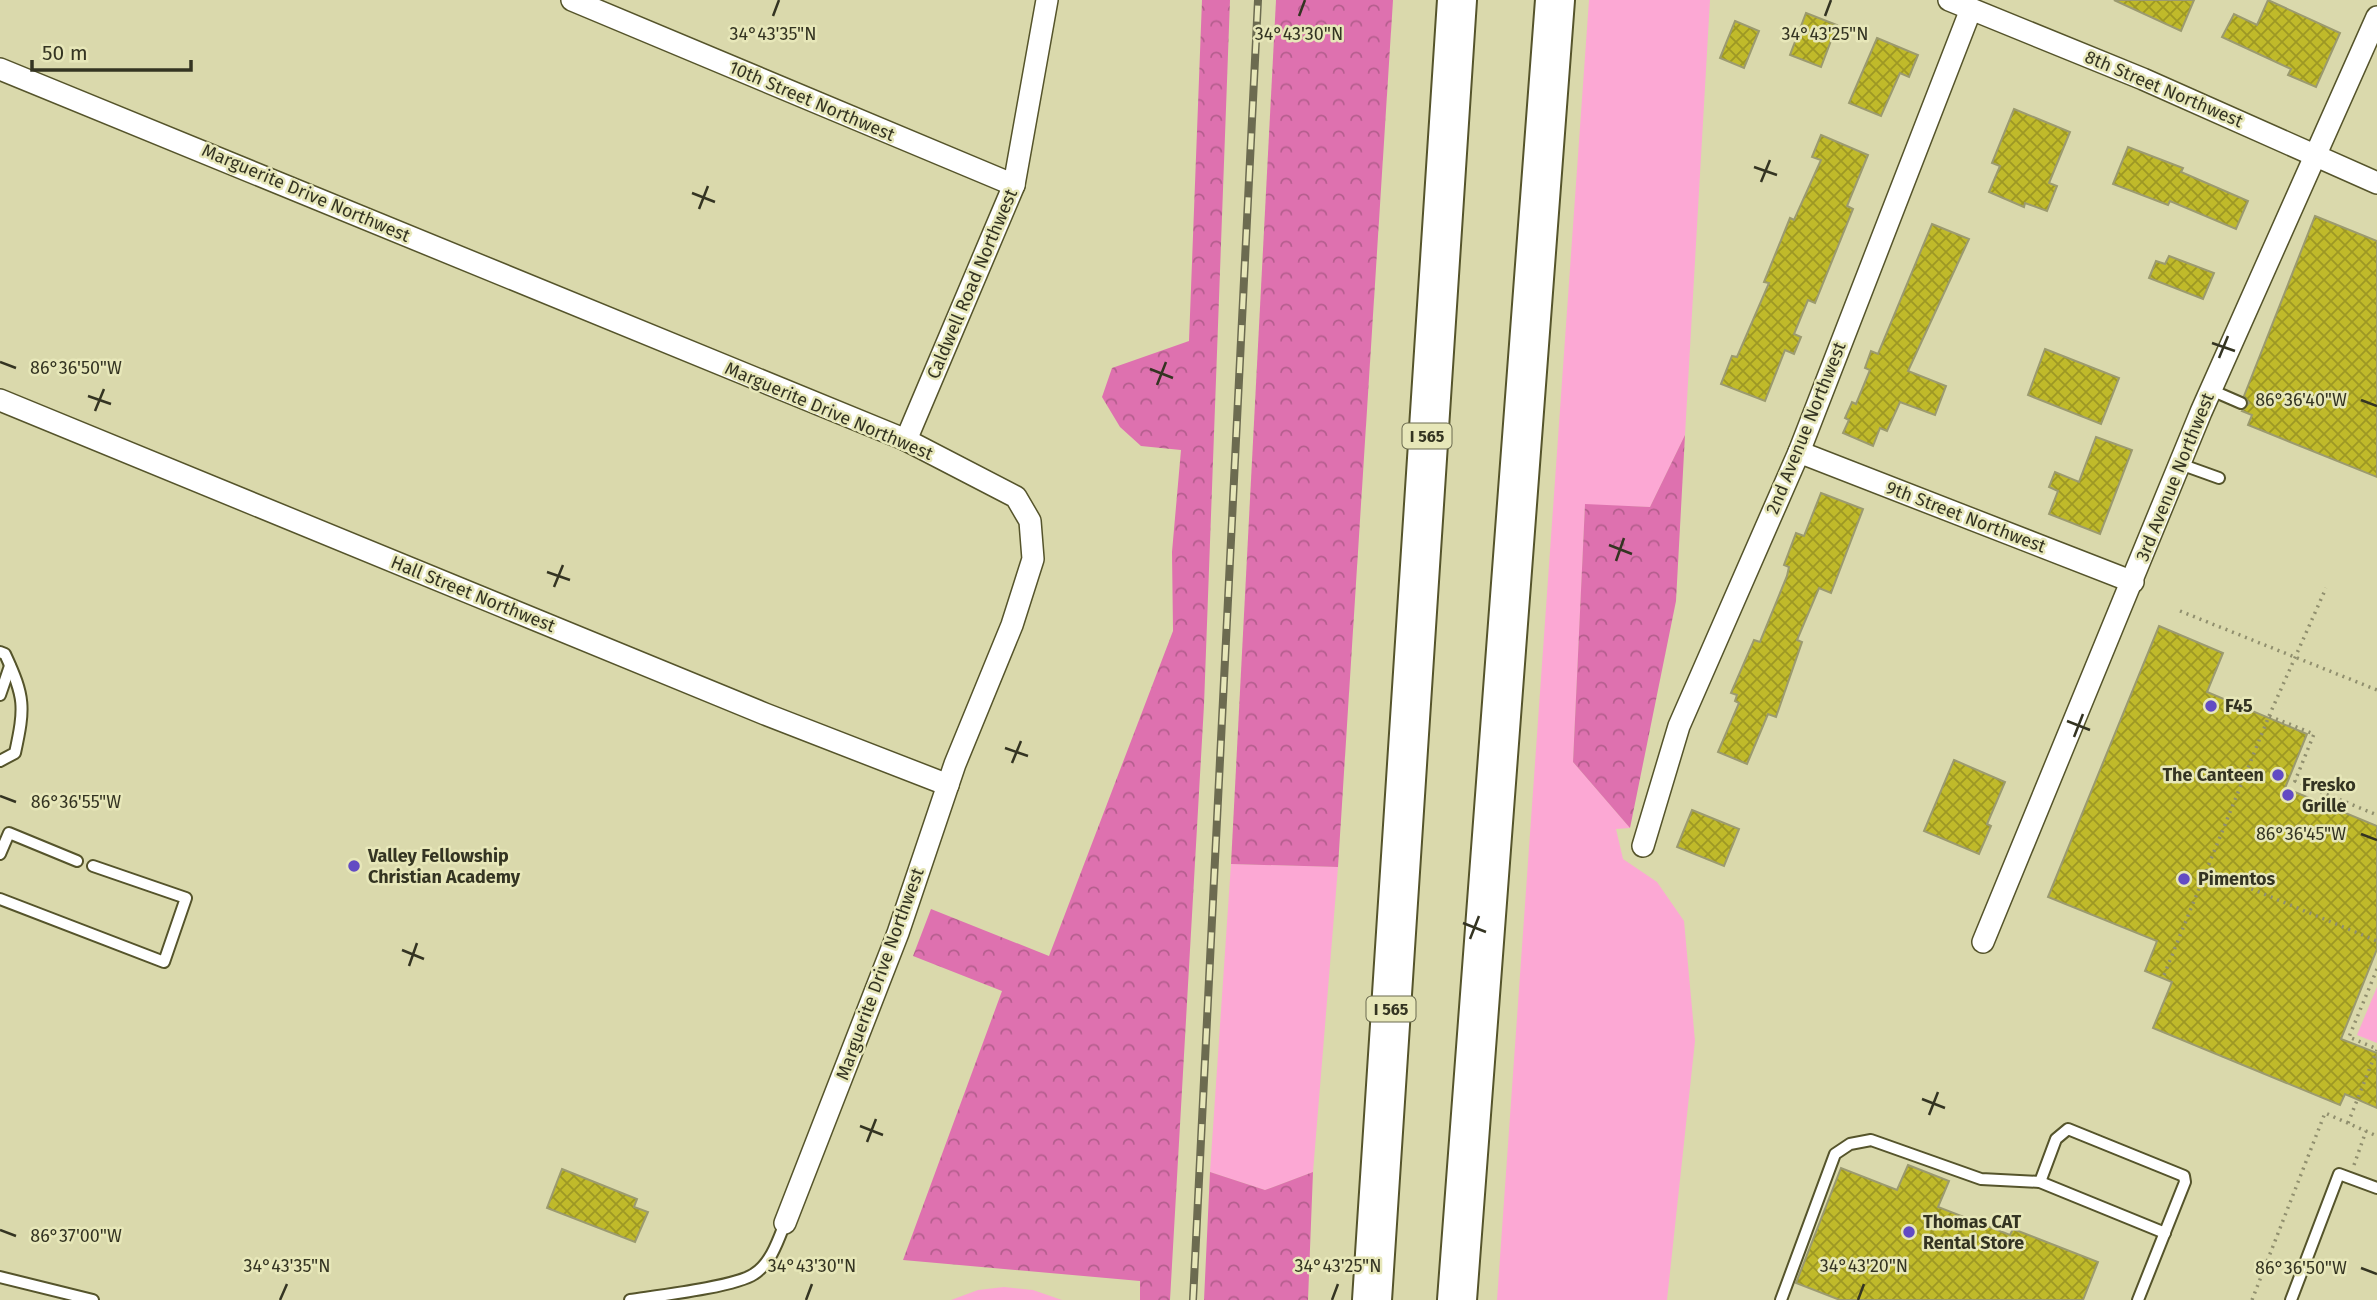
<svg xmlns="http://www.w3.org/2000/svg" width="2377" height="1300" viewBox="0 0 2377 1300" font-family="'Fira Sans',sans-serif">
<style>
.grass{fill:#fca8d4}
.forest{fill:url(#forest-crowns)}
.building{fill:url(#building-cross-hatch);stroke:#9b9a6f;stroke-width:2}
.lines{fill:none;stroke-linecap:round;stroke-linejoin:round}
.service-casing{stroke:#55542b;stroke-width:14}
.minor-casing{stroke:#55542b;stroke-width:24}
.motorway-casing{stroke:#55542b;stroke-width:42}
.path{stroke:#908f6e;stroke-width:3.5;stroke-dasharray:2 5;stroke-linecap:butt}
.service{stroke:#fff;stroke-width:10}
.minor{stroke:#fff;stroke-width:21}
.motorway{stroke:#fff;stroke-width:38}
.rail-casing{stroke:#6c6b50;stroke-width:8}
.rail{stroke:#e7e7b9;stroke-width:5;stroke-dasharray:16;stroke-linecap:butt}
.ticks{fill:none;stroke:#343422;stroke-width:2.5}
.poi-dot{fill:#624bc3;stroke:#e7e7b9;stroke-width:2.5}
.labels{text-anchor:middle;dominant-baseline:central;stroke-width:5;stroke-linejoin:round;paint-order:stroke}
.shield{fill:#e7e7b9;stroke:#6a6a4f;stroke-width:2}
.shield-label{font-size:16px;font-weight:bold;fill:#343422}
.street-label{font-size:18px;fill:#343422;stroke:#e7e7b9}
.poi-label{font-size:18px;font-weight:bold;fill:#343422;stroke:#e7e7b9;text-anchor:start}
.ticks-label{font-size:18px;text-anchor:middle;fill:#343422;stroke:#e7e7b9;stroke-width:5;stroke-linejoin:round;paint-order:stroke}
</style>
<defs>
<pattern id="forest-crowns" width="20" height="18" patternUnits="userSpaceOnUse" patternTransform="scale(1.75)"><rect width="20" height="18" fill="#de71af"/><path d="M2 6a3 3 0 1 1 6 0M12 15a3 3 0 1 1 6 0" fill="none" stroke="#b55e8e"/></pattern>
<pattern id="building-cross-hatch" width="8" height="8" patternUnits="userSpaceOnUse" patternTransform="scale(1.75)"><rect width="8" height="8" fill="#c0ba2a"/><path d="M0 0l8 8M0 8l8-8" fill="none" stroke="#9d9824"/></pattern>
</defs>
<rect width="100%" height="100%" fill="#dad9ac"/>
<g class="grass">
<polygon points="1589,0 1710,0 1685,435 1650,507 1585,505 1573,762 1630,828 1616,829 1623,859 1657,882 1684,921 1695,1041 1667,1300 1497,1300"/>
<polygon points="1231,864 1338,867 1313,1172 1265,1190 1210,1172"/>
<polygon points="2377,987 2377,1043 2357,1035"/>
<polygon points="1004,1287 1033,1290 1062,1300 951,1300 978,1290"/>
</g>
<g class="forest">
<polygon points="1202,0 1230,0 1204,705 1170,1300 1140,1300 1140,1281 903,1260 1002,991 913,956 931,909 1049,956 1173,631 1172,552 1181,450 1141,446 1120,427 1102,397 1112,368 1189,341"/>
<polygon points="1276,0 1393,0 1338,867 1231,864"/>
<polygon points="1685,435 1676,601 1630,828 1573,762 1585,504 1650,507"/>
<polygon points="1210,1172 1265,1190 1313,1172 1308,1300 1204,1300"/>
</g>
<g class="building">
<polygon points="2114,0 2194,0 2181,31"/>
<polygon points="2268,0 2340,33 2316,87 2288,75 2291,69 2222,37 2234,14 2257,25"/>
<polygon points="1806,13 1837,25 1821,67 1790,55"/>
<polygon points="1735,21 1759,31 1744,68 1720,58"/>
<polygon points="1877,38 1918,55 1909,77 1900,73 1881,116 1849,103"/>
<polygon points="2014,109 2070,132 2049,183 2057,186 2047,211 2025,203 2024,207 1989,192 2000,166 1992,163"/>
<polygon points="1821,135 1868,155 1847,206 1853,209 1815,303 1808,300 1794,334 1801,337 1794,354 1785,350 1765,401 1721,384 1732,356 1737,357 1769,283 1764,282 1790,218 1794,220 1821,160 1812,157"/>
<polygon points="2128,147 2183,168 2181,172 2248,201 2236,229 2170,201 2168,205 2113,184"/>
<polygon points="2315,216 2377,241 2377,477 2248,425 2252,415 2242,411 2249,403 2244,396"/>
<polygon points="1932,224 1969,239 1908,371 1946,386 1935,415 1900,402 1887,431 1880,428 1873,446 1843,433 1849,420 1845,418 1852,402 1856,404 1870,370 1865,368 1871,351 1878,354"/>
<polygon points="2169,256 2214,273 2203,299 2149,278 2156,261 2165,264"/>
<polygon points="2045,349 2119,378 2101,424 2028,395"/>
<polygon points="2096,437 2132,450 2100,534 2049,514 2058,491 2049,487 2055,472 2079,482"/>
<polygon points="1821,493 1863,509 1831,593 1819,588 1797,640 1802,642 1776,717 1768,714 1747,764 1718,752 1739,703 1735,701 1737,695 1731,693 1754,640 1760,642 1787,576 1789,567 1784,565 1796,533 1804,536"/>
<polygon points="2159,626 2223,653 2207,692 2307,734 2285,788 2377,826 2377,949 2341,1039 2377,1053 2377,1108 2345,1094 2340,1105 2153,1028 2172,982 2145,971 2157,941 2048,897"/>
<polygon points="1954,760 2005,782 1987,824 1991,826 1979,854 1924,831"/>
<polygon points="1692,810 1739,829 1724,866 1677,847"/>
<polygon points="1908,1165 1949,1181 1938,1207 2010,1235 2013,1229 2098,1262 2083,1300 1840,1300 1796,1283 1841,1168 1897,1190"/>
<polygon points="562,1169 637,1199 634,1207 648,1212 635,1242 547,1208"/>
</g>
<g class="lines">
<defs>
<g id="service">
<polyline points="2211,390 2241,403"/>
<polyline points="2180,464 2219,478"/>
<path d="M0,652l5,2c20,43 20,53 10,99l-15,8"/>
<polyline points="0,695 10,666"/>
<polyline points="0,854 9,833 77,861"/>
<polyline points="0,899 164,962 186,898 93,866"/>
<polyline points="2040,1182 2056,1139 2068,1129 2184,1176 2185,1182 2138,1300"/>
<polyline points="0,1277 93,1300"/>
<path d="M630,1300c26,-4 105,-13 124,-26 17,-11 24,-33 31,-51"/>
<polyline points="1781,1300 1835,1154 1850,1144 1871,1140 1981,1179 2040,1182 2165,1233"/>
<polyline points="2291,1300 2339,1174 2377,1188"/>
</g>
<g id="minor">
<polyline points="572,0 1014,185"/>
<polyline points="1949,0 2143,79 2377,183"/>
<polyline points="0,69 906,440 1016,497 1030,521 1033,559 1012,625 955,764 898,933 785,1223"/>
<polyline points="0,400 765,714 948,785"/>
<polyline points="906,440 1014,185 1047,0"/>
<polyline points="1799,452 2133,582"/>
<polyline points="1643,846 1679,726 1799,452 1971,9"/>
<polyline points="1983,942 2201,412 2377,17"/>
</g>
<g id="motorway">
<polyline points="1372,1300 1457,0"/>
<polyline points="1457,1300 1555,0"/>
</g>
</defs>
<use href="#service" class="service-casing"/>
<use href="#minor" class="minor-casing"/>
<use href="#motorway" class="motorway-casing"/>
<g class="path">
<polyline points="2180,611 2377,690"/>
<polyline points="2269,716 2326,588"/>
<polyline points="2206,870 2377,941"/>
<polyline points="2377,969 2349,1037 2377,1049"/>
<polyline points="2164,975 2269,716 2314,734 2295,781 2377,815"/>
<polyline points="2348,1123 2377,1050"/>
<polyline points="2354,1165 2366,1131"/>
<polyline points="2252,1300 2325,1113 2377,1136"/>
</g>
<use href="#service" class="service"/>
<use href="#minor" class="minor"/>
<use href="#motorway" class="motorway"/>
<defs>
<polyline id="rail" points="1193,1300 1258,0"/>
</defs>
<use href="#rail" class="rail-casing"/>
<use href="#rail" class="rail"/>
</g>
<path class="ticks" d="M773,16l6,-16M1299,16l6,-16M1825,16l6,-16M1754,167l23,8M1761,182l9,-22M692,193l23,9M699,209l9,-23M2212,343l23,8M2219,358l9,-22M0,362l16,6M1150,369l23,9M1157,385l9,-23M88,396l23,8M2361,400l16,6M95,411l9,-22M1609,545l23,9M1616,561l8,-23M547,572l23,8M554,587l9,-22M2067,721l23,9M2074,737l9,-23M1005,748l23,8M1012,763l9,-22M0,796l16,6M2361,834l16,6M1463,923l23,9M1470,939l9,-23M402,950l22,9M409,966l8,-23M1922,1099l23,9M1929,1115l9,-23M860,1126l23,9M867,1142l9,-23M0,1230l16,6M2361,1268l16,6M280,1300l7,-16M806,1300l6,-16M1332,1300l6,-16M1858,1300l6,-16"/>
<g class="poi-dot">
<circle cx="2211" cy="706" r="7"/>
<circle cx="2278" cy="775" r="7"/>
<circle cx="2288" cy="795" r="7"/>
<circle cx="354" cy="866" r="7"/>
<circle cx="2184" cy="879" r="7"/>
<circle cx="1909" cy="1232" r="7"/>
</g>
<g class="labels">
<g class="shield">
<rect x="1402.5" y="423.5" width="49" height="25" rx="5"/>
<rect x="1366.5" y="996.5" width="49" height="25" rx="5"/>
</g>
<g class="shield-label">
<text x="1427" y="436">I 565</text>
<text x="1391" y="1009">I 565</text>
</g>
<g class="street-label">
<text transform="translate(2164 89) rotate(23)">8th Street Northwest</text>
<text transform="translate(812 101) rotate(23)">10th Street Northwest</text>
<text transform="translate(306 193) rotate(23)">Marguerite Drive Northwest</text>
<text transform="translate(972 284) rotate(-67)">Caldwell Road Northwest</text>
<text transform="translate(829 411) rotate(23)">Marguerite Drive Northwest</text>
<text transform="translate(1806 428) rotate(-68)">2nd Avenue Northwest</text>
<text transform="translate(2175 477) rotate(-68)">3rd Avenue Northwest</text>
<text transform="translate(1966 517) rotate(21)">9th Street Northwest</text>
<text transform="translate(473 594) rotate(22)">Hall Street Northwest</text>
<text transform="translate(880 974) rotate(-70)">Marguerite Drive Northwest</text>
</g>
<g class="poi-label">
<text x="2225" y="706">F45</text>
<text x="2264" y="775" text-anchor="end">The Canteen</text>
<text x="2302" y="785">Fresko<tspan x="2302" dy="21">Grille</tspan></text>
<text x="368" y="856">Valley Fellowship<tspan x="368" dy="21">Christian Academy</tspan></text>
<text x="2198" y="879">Pimentos</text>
<text x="1923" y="1222">Thomas CAT<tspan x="1923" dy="21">Rental Store</tspan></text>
</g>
</g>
<g class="ticks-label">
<text x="773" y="40">34°43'35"N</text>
<text x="1299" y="40">34°43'30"N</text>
<text x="1825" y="40">34°43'25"N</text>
<text x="76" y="374">86°36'50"W</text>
<text x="2301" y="406">86°36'40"W</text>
<text x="76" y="808">86°36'55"W</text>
<text x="2301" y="840">86°36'45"W</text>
<text x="76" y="1242">86°37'00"W</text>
<text x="287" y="1272">34°43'35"N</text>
<text x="812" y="1272">34°43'30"N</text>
<text x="1338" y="1272">34°43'25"N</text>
<text x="1864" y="1272">34°43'20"N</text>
<text x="2301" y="1274">86°36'50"W</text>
</g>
<path d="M32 60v10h159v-10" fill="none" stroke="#343422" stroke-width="3.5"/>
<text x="42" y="60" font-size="21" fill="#343422" stroke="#e7e7b9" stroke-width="5" paint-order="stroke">50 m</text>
</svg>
